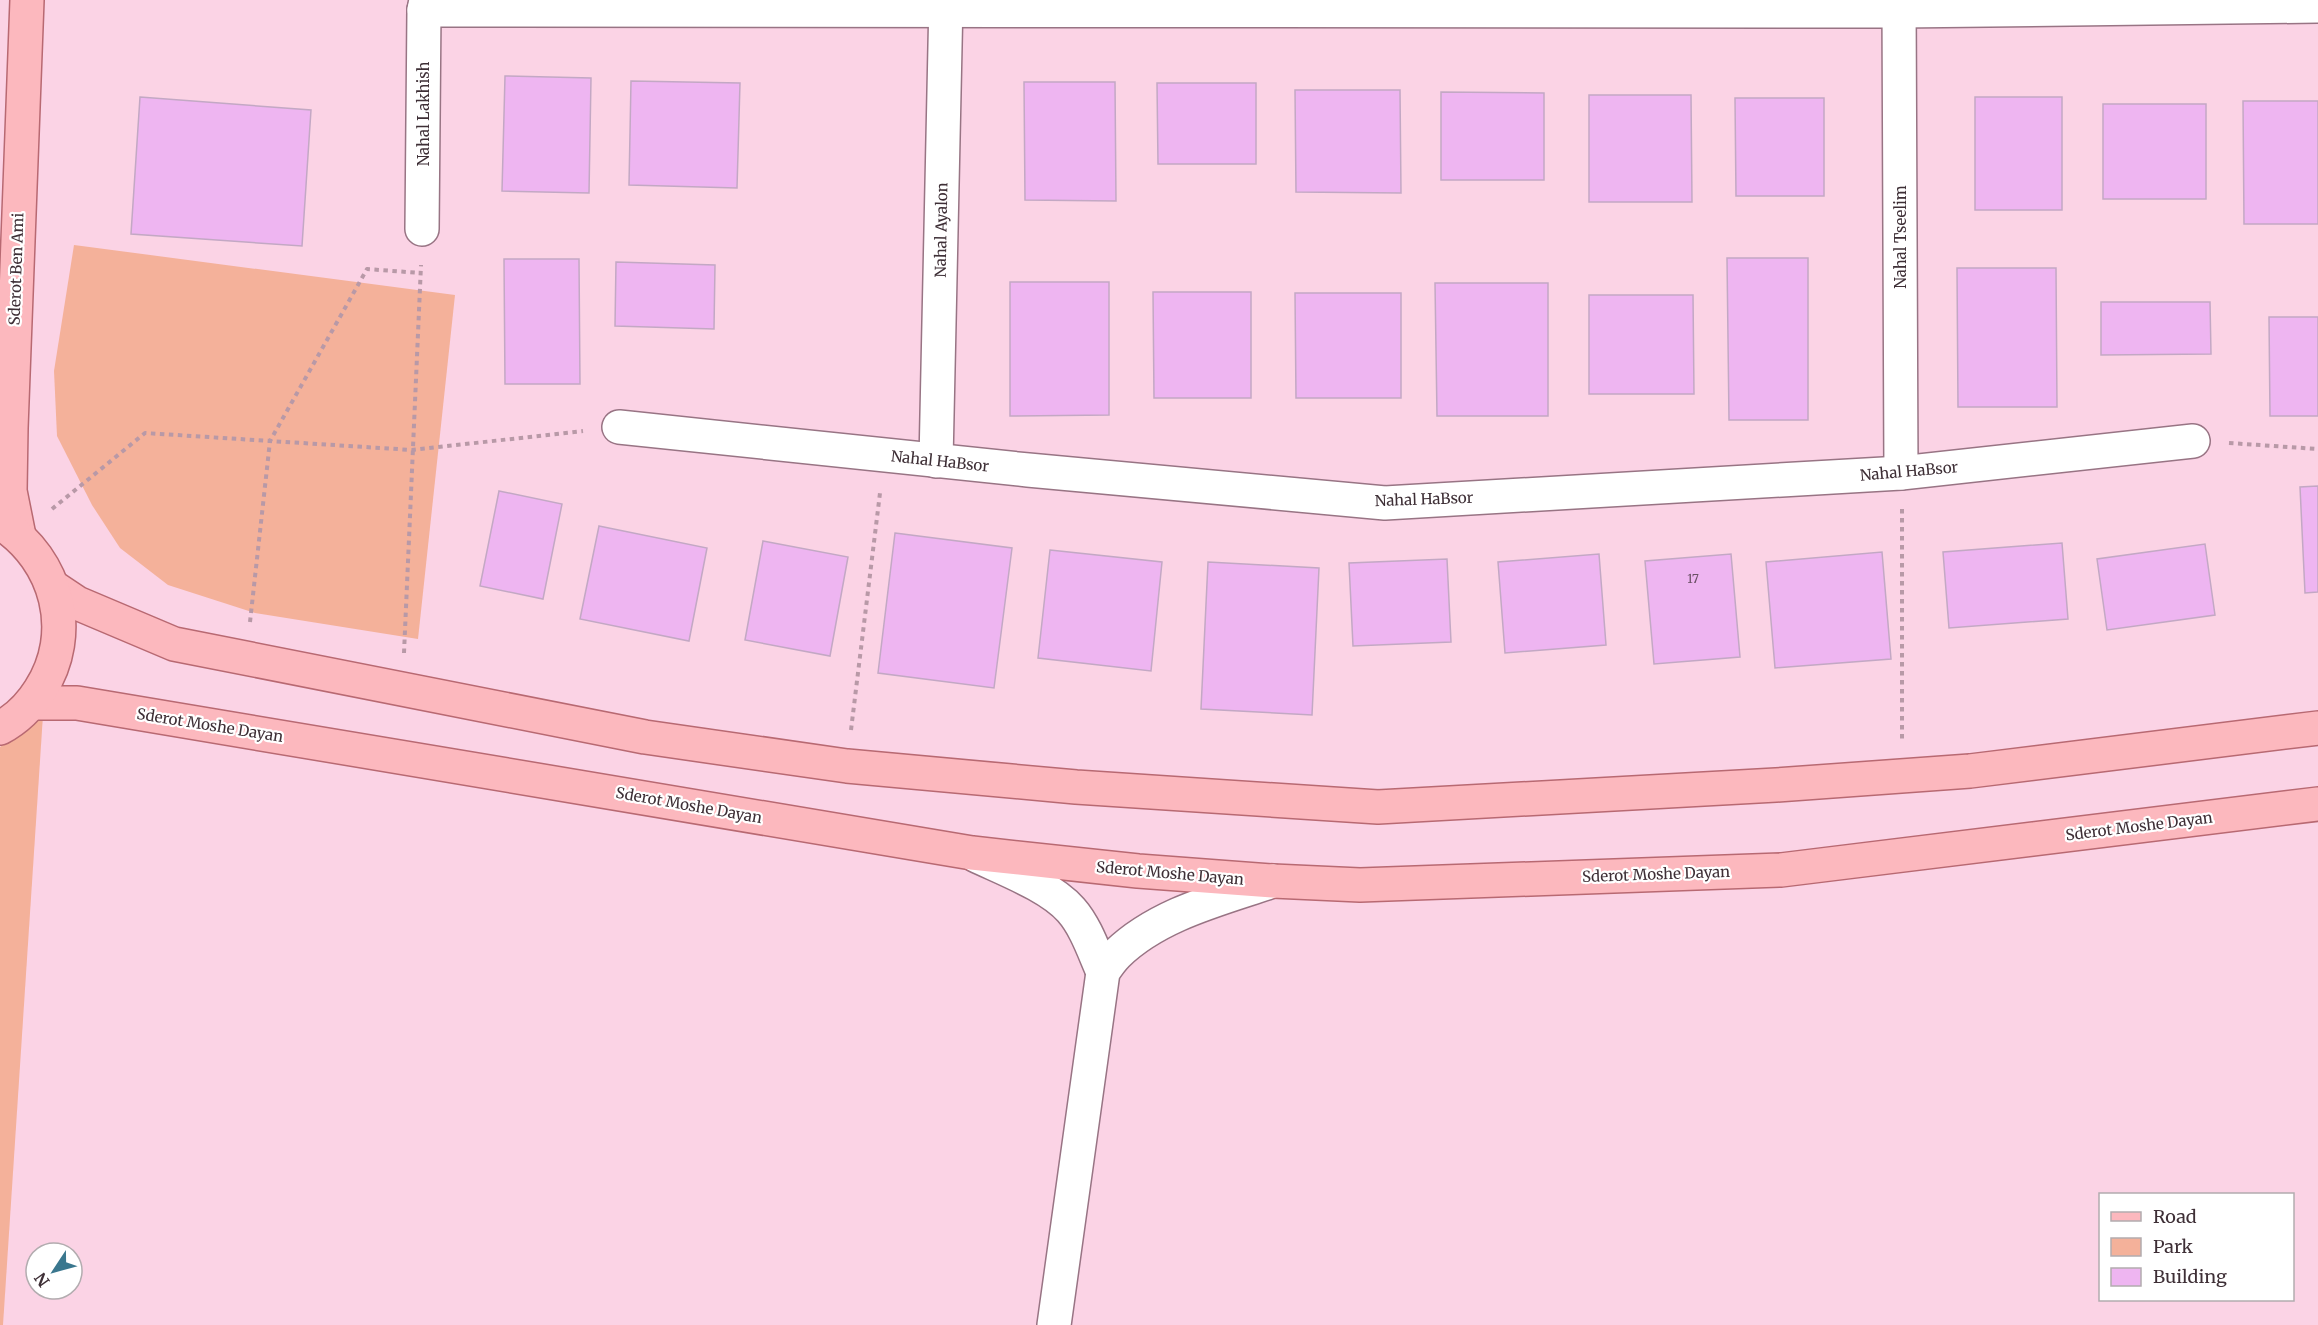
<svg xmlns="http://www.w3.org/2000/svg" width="2318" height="1325" viewBox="0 0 2318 1325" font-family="Merriweather,serif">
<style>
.green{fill:#f4b19a}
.building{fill:#eeb5f1;stroke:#c3a8c4;stroke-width:1.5}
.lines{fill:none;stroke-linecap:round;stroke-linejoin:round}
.minor-casing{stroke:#987484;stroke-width:36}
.major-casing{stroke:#b86972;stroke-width:36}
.path{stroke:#b899a7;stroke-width:4;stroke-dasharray:4.5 4.5;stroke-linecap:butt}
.minor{stroke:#fff;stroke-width:33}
.major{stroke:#fcb8be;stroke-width:33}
.labels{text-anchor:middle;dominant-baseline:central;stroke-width:4.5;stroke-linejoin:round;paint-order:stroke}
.number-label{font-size:12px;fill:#6a5065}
.street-label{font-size:15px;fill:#3e2f36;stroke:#fff}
</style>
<rect width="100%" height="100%" fill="#fbd3e5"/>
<g class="green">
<polygon points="74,245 455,295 418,639 255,613 168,585 120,548 92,505 57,436 54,371"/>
<polygon points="43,715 3,1325 0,1325 0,747"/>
</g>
<g class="building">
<polygon points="505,76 591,78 589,193 502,191"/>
<polygon points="631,81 740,83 737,188 629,185"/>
<polygon points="1024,82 1115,82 1116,201 1025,200"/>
<polygon points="1157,83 1256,83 1256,164 1158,164"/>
<polygon points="1295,90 1400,90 1401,193 1296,192"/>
<polygon points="1441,92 1544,93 1544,180 1441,180"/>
<polygon points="1589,95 1691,95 1692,202 1589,202"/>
<polygon points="140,97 311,110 302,246 131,234"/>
<rect x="1975" y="97" width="87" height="113"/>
<polygon points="1735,98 1824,98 1824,196 1736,196"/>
<polygon points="2243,101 2318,101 2318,224 2244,224"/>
<rect x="2103" y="104" width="103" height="95"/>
<polygon points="1727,258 1808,258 1808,420 1729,420"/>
<polygon points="504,259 579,259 580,384 505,384"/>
<polygon points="616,262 715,265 714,329 615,326"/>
<polygon points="1957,268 2056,268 2057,407 1958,407"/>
<polygon points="1010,282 1109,282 1109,415 1010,416"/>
<polygon points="1435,283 1548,283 1548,416 1437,416"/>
<polygon points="1153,292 1251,292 1251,398 1154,398"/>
<polygon points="1295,293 1401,293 1401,398 1296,398"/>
<polygon points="1589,295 1693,295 1694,394 1589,394"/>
<polygon points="2101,302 2210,302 2211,354 2101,355"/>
<polygon points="2269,317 2318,317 2318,416 2270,416"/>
<polygon points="2318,486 2318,592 2305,593 2300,487"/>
<polygon points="499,491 562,504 543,599 480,586"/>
<polygon points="599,526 707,548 689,641 580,619"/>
<polygon points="895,533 1012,548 994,688 878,673"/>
<polygon points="763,541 848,557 830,656 745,640"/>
<polygon points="2062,543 2068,619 1949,628 1943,552"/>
<polygon points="2205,544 2215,615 2107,630 2097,559"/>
<polygon points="1050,550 1162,562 1151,671 1038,658"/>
<polygon points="1882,552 1891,659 1775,668 1766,562"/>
<polygon points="1599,554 1606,645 1505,653 1498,562"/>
<polygon points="1731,554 1740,657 1654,664 1645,561"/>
<polygon points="1447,559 1451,642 1353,646 1349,563"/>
<polygon points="1208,562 1319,568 1312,715 1201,709"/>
</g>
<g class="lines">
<defs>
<g id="minor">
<polyline points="1899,0 1901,473"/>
<polyline points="424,10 1899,11 2318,6"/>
<polyline points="422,229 424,10 426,0"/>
<polyline points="619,427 1028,470 1385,503 1901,473 2193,441"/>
<polyline points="936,461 946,0"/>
<path d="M975,855c29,14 75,31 96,55 15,17 23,42 32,62"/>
<path d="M1054,1325l49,-353c4,-6 9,-13 14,-18 41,-40 103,-55 156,-73"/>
</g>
<g id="major">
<polyline points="19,536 10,491 11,428 27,0"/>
<polyline points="53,587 77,603 174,644 645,737 847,766 1076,787 1378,807 1776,785 1970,771 2318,728"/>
<polyline points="32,703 77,703 972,853 1138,871 1273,881 1360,885 1781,870 2318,804"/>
<path d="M0,728c17,-9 30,-22 40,-38 37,-57 17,-130 -38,-166"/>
</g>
</defs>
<use href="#minor" class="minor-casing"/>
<use href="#major" class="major-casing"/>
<g class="path">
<polyline points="2229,443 2318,449"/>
<polyline points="52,509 145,433 412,450 583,431"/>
<polyline points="1902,509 1902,739"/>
<polyline points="250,622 270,441 367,269 420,273"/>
<polyline points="404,653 421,265"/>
<polyline points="851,730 880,493"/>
</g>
<use href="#minor" class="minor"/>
<use href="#major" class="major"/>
</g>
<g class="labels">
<g class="number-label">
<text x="1693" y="578">17</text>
</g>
<g class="street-label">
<text transform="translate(423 114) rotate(-90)">Nahal Lakhish</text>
<text transform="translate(941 230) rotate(-89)">Nahal Ayalon</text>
<text transform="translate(1900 237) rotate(-90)">Nahal Tseelim</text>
<text transform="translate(16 269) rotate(-88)">Sderot Ben Ami</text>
<text transform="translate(940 461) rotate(6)">Nahal HaBsor</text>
<text transform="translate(1909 471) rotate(-5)">Nahal HaBsor</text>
<text transform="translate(1424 499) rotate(-2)">Nahal HaBsor</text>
<text transform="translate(210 725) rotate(9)">Sderot Moshe Dayan</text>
<text transform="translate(689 805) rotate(10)">Sderot Moshe Dayan</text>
<text transform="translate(2139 826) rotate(-7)">Sderot Moshe Dayan</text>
<text transform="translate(1170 873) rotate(5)">Sderot Moshe Dayan</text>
<text transform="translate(1656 874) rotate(-2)">Sderot Moshe Dayan</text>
</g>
</g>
<rect x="2099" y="1193" width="195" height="108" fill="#ffffff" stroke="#b2acaf" stroke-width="1.5"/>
<rect x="2111" y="1212" width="30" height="9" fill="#fcb8be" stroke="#b2acaf" stroke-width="1.5"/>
<text x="2153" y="1223" font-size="18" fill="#3e2f36">Road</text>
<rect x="2111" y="1238" width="30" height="18" fill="#f4b19a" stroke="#b2acaf" stroke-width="1.5"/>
<text x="2153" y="1253" font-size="18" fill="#3e2f36">Park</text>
<rect x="2111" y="1268" width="30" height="18" fill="#eeb5f1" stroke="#b2acaf" stroke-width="1.5"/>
<text x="2153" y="1283" font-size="18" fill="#3e2f36">Building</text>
<g transform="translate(54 1271) rotate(234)"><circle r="28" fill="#ffffff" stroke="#b2acaf" stroke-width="1.5"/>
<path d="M0-4.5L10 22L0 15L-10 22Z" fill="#3a778e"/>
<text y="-9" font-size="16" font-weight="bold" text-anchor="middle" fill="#3e2f36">N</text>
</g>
</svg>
